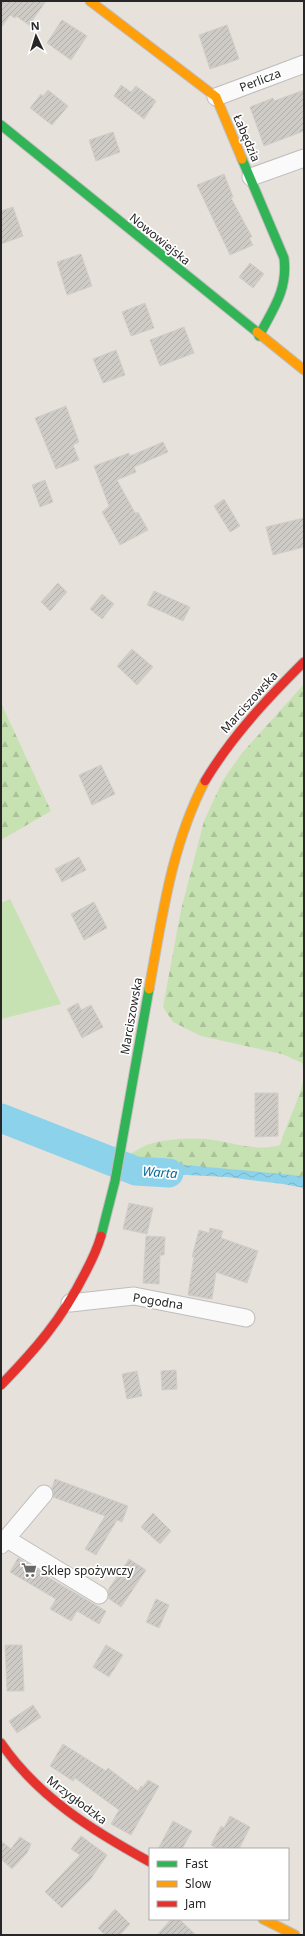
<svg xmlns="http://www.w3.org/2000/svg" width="305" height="1936" viewBox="0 0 305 1936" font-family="'Noto Sans',sans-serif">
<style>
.grass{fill:#c7e2b2}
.forest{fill:url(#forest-firs)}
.water{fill:url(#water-waves)}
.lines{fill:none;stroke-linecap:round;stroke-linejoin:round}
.river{stroke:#8cd2ea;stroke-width:29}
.building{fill:url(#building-hatch);stroke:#d1cdc8}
.street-casing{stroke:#bfbdbd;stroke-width:19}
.fast-casing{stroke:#bfbdbd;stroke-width:11}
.slow-casing{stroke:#bfbdbd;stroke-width:11}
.jam-casing{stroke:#bfbdbd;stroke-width:11}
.street{stroke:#fbfafa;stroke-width:17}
.fast{stroke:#30b455;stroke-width:9}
.slow{stroke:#ff9f0a;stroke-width:9}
.jam{stroke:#e5322d;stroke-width:9}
.labels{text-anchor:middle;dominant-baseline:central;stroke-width:3.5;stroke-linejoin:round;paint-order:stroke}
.street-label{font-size:12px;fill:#272727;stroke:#fff}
.poi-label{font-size:12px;fill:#272727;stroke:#fff;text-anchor:start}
.water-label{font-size:13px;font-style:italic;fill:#0a6897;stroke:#fff}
</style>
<defs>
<pattern id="forest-firs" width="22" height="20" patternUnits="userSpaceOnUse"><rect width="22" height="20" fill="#c7e2b2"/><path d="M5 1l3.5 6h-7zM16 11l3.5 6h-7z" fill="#abc299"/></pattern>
<pattern id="water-waves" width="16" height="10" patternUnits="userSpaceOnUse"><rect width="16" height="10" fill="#8cd2ea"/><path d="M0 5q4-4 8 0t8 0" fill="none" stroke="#79b4c9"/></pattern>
<pattern id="building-hatch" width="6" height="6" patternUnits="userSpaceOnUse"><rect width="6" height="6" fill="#cecbc7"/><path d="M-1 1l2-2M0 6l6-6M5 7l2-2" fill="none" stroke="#b1aeab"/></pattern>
</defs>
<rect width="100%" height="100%" fill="#e6e1db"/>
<polygon class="grass" points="10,899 61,1004 1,1019 1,903"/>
<g class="forest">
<polygon points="304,684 304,1074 302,1063 282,1054 201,1036 173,1022 163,1007 181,910 204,821 223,780 242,753"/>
<polygon points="1,703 51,811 1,840"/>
<path d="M304,1078v99l-129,-13 -40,1 -5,-2 -2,-8c8,-4 16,-10 25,-12 20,-5 46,-6 67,-2 21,4 38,10 60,4 7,-23 19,-44 24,-67z"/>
</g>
<g class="water">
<polygon points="1,1113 33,1128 51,1129 42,1148 1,1128"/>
<polygon points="66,1135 102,1147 98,1171 57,1153"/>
<polygon points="130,1163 135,1165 175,1164 292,1175 304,1177 304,1188 283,1184 227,1177 128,1172"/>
</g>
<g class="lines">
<polyline class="river" points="1,1118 136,1171 169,1173"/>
</g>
<g class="building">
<polygon points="1,1 46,1 29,25 16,16 15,18 10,15 1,28"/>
<polygon points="62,20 87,36 71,60 47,43"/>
<polygon points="227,25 239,59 210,69 199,35"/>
<polygon points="121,85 131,92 136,86 156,101 144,119 114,96"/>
<polygon points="48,90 68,106 52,125 30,108 41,94 43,96"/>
<polygon points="304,90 304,131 264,146 250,107 273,98 274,101"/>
<polygon points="113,132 120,152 96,161 89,140"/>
<polygon points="224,174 233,197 231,198 252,237 249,238 253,245 230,255 197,185"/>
<polygon points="13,207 23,236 1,244 1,211"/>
<polygon points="81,254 92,286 67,295 57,262"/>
<polygon points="250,263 264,274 253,288 239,277"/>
<polygon points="145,303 154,328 131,336 122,312"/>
<polygon points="184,327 194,353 160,366 150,340"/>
<polygon points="116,350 125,375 103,383 93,359"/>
<polygon points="66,406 79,442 73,445 79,460 56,469 35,418"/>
<polygon points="163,442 168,452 134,467 136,472 117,480 135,513 138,512 148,530 120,545 102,512 109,506 94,466 129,453 130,456"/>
<polygon points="45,480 53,502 40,507 32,485"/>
<polygon points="224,499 240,526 230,532 214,506"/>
<polygon points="304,518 304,547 273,555 266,527"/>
<polygon points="58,583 67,592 50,611 41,602"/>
<polygon points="154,591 190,607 183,621 147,605"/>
<polygon points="102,594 114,604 102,619 90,609"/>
<polygon points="132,649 153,667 137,685 117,666"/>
<polygon points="101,765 115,794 92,805 79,775"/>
<polygon points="79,857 86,870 62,882 55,869"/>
<polygon points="94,902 107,928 84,940 71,914"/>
<polygon points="78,1003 81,1010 91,1005 103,1027 82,1038 67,1009"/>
<polygon points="255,1093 278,1093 278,1136 255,1137"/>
<polygon points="129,1203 153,1208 147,1234 123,1229"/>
<polygon points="210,1228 223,1231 221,1238 258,1251 247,1283 216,1272 212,1299 188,1295 194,1257 192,1257 199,1230 209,1233"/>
<polygon points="146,1236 165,1237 164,1255 160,1255 159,1284 143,1283"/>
<polygon points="176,1370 177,1389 162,1390 161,1371"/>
<polygon points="137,1371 142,1396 127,1399 122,1374"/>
<polygon points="55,1479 128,1506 122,1522 117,1520 96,1555 85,1549 105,1516 53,1497 52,1488"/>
<polygon points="153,1513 171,1531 160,1544 141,1527"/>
<polygon points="18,1558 45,1574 44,1575 106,1611 99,1624 77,1611 71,1621 50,1609 56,1599 10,1572"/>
<polygon points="129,1559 146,1570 121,1607 108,1598 108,1590"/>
<polygon points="156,1599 169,1605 159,1628 146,1622"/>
<polygon points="5,1645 22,1645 24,1691 7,1691"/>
<polygon points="106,1645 123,1655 109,1677 93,1667"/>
<polygon points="33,1705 41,1717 17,1733 9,1721"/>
<polygon points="63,1744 106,1771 108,1768 138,1791 141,1786 143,1787 148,1780 159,1786 131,1835 111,1824 119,1810 75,1778 73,1781 50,1766"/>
<polygon points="230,1816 250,1827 239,1849 218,1849 211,1845 221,1826 224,1828"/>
<polygon points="173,1821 192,1831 182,1849 158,1849"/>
<polygon points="81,1836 107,1855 90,1880 62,1908 45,1892 80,1855 71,1849"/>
<polygon points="20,1837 31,1844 27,1853 12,1869 1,1859 1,1841 11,1849"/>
<polygon points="115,1909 130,1924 120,1935 105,1935 98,1928"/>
<polygon points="171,1919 179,1919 196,1935 157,1935"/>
</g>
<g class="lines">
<defs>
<g id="street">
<polyline points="216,97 304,64"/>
<polyline points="251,177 304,158"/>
<polyline points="70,1303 134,1296 246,1318"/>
<polyline points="7,1539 99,1595"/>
<polyline points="1,1545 44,1494"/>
</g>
<g id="fast">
<polyline points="1,125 257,332"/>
<path d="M242,159l42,99c4,32 -11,51 -25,78"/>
<polyline points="101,1236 115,1181 149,989"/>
</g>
<g id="slow">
<polyline points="90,1 216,97 242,159"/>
<polyline points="257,332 304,370"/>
<path d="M149,989c13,-71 22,-143 56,-208"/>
<polyline points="263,1919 295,1935"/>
</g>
<g id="jam">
<path d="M205,781c27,-45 62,-82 99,-119"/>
<path d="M1,1385c34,-35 61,-66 83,-110 7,-13 13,-25 17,-39"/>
<path d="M1,1743c37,54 92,88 149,119"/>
</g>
</defs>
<use href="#street" class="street-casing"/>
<use href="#fast" class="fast-casing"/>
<use href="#slow" class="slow-casing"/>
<use href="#jam" class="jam-casing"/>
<use href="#street" class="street"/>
<use href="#fast" class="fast"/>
<use href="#slow" class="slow"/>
<use href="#jam" class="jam"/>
</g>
<defs>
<symbol id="supermarket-bare" viewBox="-9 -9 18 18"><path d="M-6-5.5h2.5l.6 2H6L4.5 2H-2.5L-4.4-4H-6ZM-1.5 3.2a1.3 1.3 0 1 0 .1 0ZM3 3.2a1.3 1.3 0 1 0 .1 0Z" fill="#6a6866" stroke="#fff" stroke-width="2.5" paint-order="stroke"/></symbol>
</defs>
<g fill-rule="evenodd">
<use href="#supermarket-bare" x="18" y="1559" width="22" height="22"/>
</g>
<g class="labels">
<g class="street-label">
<text transform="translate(260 80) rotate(-21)">Perlicza</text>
<text transform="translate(247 138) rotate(67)">Łabędzia</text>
<text transform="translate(160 239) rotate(39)">Nowowiejska</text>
<text transform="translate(249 702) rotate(-48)">Marciszowska</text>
<text transform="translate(131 1016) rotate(-80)">Marciszowska</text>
<text transform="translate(158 1301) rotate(9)">Pogodna</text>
<text transform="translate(77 1800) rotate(37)">Mrzygłodzka</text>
</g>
<g class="poi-label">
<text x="41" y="1570">Sklep spożywczy</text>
</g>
<g class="water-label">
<text transform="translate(160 1172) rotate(4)">Warta</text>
</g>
</g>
<rect width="305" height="1936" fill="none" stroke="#272727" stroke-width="4"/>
<rect x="149" y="1848" width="140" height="72" fill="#ffffff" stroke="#a9a9a9"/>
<rect x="157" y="1861" width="20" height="6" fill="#30b455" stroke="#a9a9a9"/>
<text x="185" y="1868" font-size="12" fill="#272727">Fast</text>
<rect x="157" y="1881" width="20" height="6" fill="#ff9f0a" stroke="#a9a9a9"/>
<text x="185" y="1888" font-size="12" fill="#272727">Slow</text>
<rect x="157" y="1901" width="20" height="6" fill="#e5322d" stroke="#a9a9a9"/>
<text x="185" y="1908" font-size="12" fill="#272727">Jam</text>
<g transform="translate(36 36) rotate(356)" stroke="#ffffff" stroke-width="3" paint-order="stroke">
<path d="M0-3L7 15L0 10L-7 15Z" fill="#272727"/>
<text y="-6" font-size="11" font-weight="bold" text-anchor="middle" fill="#272727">N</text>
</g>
</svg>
